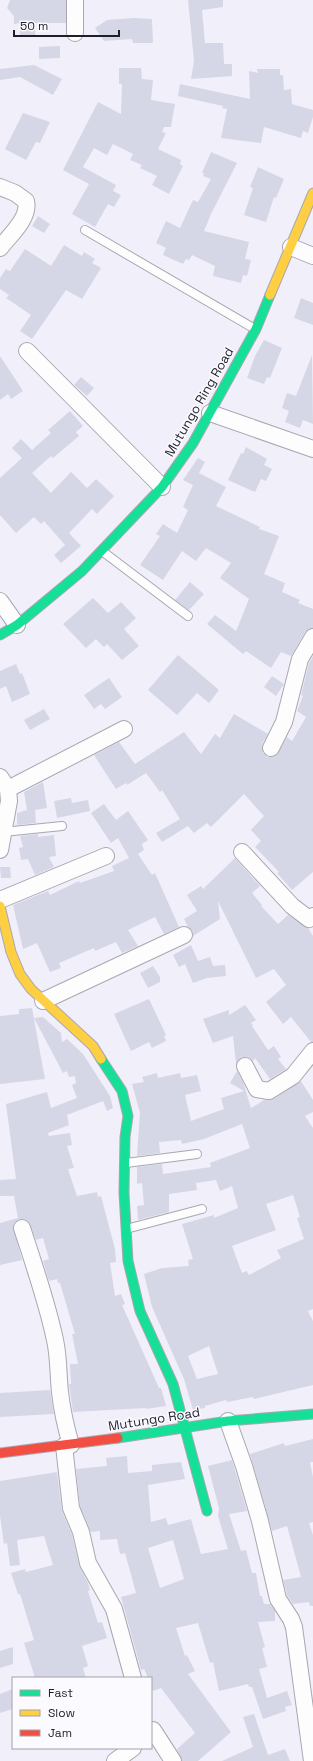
<svg xmlns="http://www.w3.org/2000/svg" width="313" height="1761" viewBox="0 0 313 1761" font-family="'Space Grotesk',sans-serif">
<style>
.building{fill:#d6d7e6;fill-rule:evenodd}
.lines{fill:none;stroke-linecap:round;stroke-linejoin:round}
.lane-casing{stroke:#a9a7b0;stroke-width:10}
.street-casing{stroke:#a9a7b0;stroke-width:18}
.fast-casing{stroke:#a9a7b0;stroke-width:11}
.slow-casing{stroke:#a9a7b0;stroke-width:11}
.jam-casing{stroke:#a9a7b0;stroke-width:11}
.lane{stroke:#fdfdfe;stroke-width:8}
.street{stroke:#fdfdfe;stroke-width:16}
.fast{stroke:#16e098;stroke-width:9}
.slow{stroke:#ffcf43;stroke-width:9}
.jam{stroke:#f24e42;stroke-width:9}
.labels{text-anchor:middle;dominant-baseline:central;stroke-width:3;stroke-linejoin:round;paint-order:stroke}
.street-label{font-size:13px;fill:#201f28;stroke:#fbfaff}
</style>
<rect width="100%" height="100%" fill="#f1effa"/>
<g class="building">
<polygon points="10,0 66,0 66,23 35,23 35,37 20,37 20,23 14,24 14,16 7,8"/>
<polygon points="188,0 223,0 223,7 202,10 205,43 223,43 224,64 232,64 232,76 191,79 194,61"/>
<polygon points="134,18 152,19 153,43 133,43 132,39 104,41 95,28 107,20"/>
<polygon points="60,46 60,58 39,59 39,47"/>
<polygon points="34,65 62,79 53,95 20,77 0,80 0,69"/>
<polygon points="119,68 141,68 142,79 153,80 151,100 175,104 171,127 164,127 162,132 166,133 158,149 181,160 180,164 183,166 169,194 152,185 157,176 140,168 142,165 130,160 133,154 113,144 107,155 94,148 83,167 116,185 113,191 121,195 114,207 108,204 95,227 72,214 89,184 63,170 98,102 121,114 122,84 119,84"/>
<polygon points="257,69 280,69 280,75 283,75 284,90 291,89 292,104 313,110 313,117 308,133 303,131 301,138 264,127 261,143 221,138 227,109 222,108 223,106 178,96 180,84 250,99 249,71 258,73"/>
<polygon points="23,113 50,122 40,143 36,142 26,160 5,149"/>
<polygon points="211,152 237,163 211,214 204,231 249,242 245,259 251,260 247,276 243,275 241,283 213,276 215,266 192,255 189,260 186,259 183,264 163,255 166,248 156,243 166,221 180,228 193,200 198,202 211,179 203,176 204,173 202,173"/>
<polygon points="258,167 284,179 276,198 274,197 266,222 244,215 253,188 250,187"/>
<polygon points="38,216 50,224 44,233 32,226"/>
<polygon points="64,245 82,256 84,252 95,259 92,263 101,268 82,299 66,290 32,339 20,331 31,315 6,298 9,295 0,289 0,278 6,269 10,271 25,249 51,266"/>
<polygon points="301,298 313,303 313,325 294,318"/>
<polygon points="264,340 282,348 270,378 267,377 264,384 247,378 255,356"/>
<polygon points="312,355 313,424 303,420 300,428 285,422 289,411 282,408 287,393 296,396"/>
<polygon points="0,356 23,391 11,399 8,394 0,400"/>
<polygon points="81,377 94,388 87,396 74,385"/>
<polygon points="70,411 83,426 76,432 79,436 53,458 51,456 32,473 51,493 71,472 87,488 96,479 114,496 97,514 92,509 69,533 81,546 61,563 54,555 65,545 44,521 41,524 34,517 16,533 0,515 0,478 22,458 12,448 21,439 32,450 51,433 48,430"/>
<polygon points="246,447 267,459 264,465 272,469 266,481 261,479 255,492 228,480 241,453 243,454"/>
<polygon points="198,458 205,462 199,473 226,487 216,506 260,527 259,529 279,536 264,574 285,583 282,592 300,600 298,603 313,609 313,628 305,632 291,656 281,652 271,668 246,651 243,654 207,624 215,615 236,631 249,599 220,578 231,563 206,548 196,561 182,551 163,580 140,565 160,536 156,534 163,524 177,533 188,510 183,507 193,485 183,480"/>
<polygon points="190,582 204,594 189,610 175,600"/>
<polygon points="93,598 108,613 121,602 136,618 124,629 139,646 122,660 107,644 104,647 96,639 86,648 63,624"/>
<polygon points="178,655 219,690 209,703 197,693 177,715 148,690"/>
<polygon points="313,656 313,872 292,890 277,873 279,872 255,847 261,841 251,830 264,816 244,794 211,827 207,823 194,833 188,826 162,842 156,833 180,819 162,790 160,792 146,773 127,785 126,783 116,789 94,755 119,742 135,764 184,732 201,754 215,734 220,738 234,714 268,734 262,744 263,753 267,757 276,756 287,737 292,741 306,717 297,711 303,696 301,695 309,663"/>
<polygon points="16,664 20,674 22,673 30,694 12,702 6,686 0,689 0,671"/>
<polygon points="272,676 284,684 276,696 264,687"/>
<polygon points="109,678 122,697 105,709 101,704 94,709 84,695"/>
<polygon points="44,709 50,719 30,730 24,720"/>
<polygon points="43,782 47,808 35,810 36,823 17,825 17,813 27,810 24,792"/>
<polygon points="71,798 72,803 88,800 90,811 57,818 54,801"/>
<polygon points="104,804 116,820 128,811 148,840 142,844 144,850 138,854 152,875 155,873 179,927 164,934 155,917 128,930 138,946 122,953 116,942 95,951 94,948 59,963 61,968 50,972 37,943 23,949 13,905 48,891 50,895 79,881 80,883 114,871 112,866 129,858 118,838 111,843 91,813"/>
<polygon points="38,834 38,837 54,835 56,856 49,857 54,867 35,875 28,859 21,860 19,848 23,847 20,836"/>
<polygon points="235,858 260,886 252,893 262,905 261,906 278,924 288,915 308,928 313,936 313,1042 311,1042 291,1017 283,1024 266,1002 286,985 274,969 256,978 218,901 220,919 193,936 192,931 188,927 184,919 197,911 187,895 201,886 203,889"/>
<polygon points="0,867 10,867 11,878 1,878"/>
<polygon points="191,945 198,961 210,957 213,966 225,965 226,976 207,978 193,983 185,964 179,967 173,955"/>
<polygon points="153,966 160,977 160,982 148,988 140,973"/>
<polygon points="149,999 166,1035 164,1036 166,1041 152,1048 149,1042 131,1051 114,1014"/>
<polygon points="245,1005 256,1020 251,1023 253,1025 252,1026 268,1050 274,1046 281,1057 278,1059 286,1069 270,1079 255,1058 253,1061 246,1057 241,1057 236,1064 233,1036 213,1043 203,1019 229,1010 229,1015"/>
<polygon points="32,1008 45,1079 0,1084 0,1016 19,1014 19,1009"/>
<polygon points="43,1017 61,1033 62,1042 67,1039 83,1054 110,1096 113,1108 107,1111 103,1101 67,1115 69,1125 48,1133 49,1136 70,1133 72,1145 67,1146 74,1168 68,1169 77,1196 97,1192 98,1197 101,1196 115,1249 116,1262 110,1263 115,1296 121,1294 125,1304 122,1305 159,1388 161,1388 166,1406 146,1409 146,1408 73,1412 69,1384 71,1384 70,1364 78,1364 72,1334 75,1334 60,1283 58,1283 57,1279 49,1281 43,1261 49,1259 43,1238 36,1240 28,1221 24,1219 19,1219 15,1222 13,1226 22,1260 0,1265 0,1223 18,1218 14,1196 0,1196 0,1180 16,1179 6,1104 47,1092 51,1108 77,1098 72,1085 76,1083 75,1076 69,1077 67,1071 63,1073 34,1018"/>
<path d="M237,1071l6,11 8,26 13,-8 10,-1 27,-18 12,19v12l-8,4 8,12v181l-5,2 5,10v64l-59,14 -1,-2 -26,5 -1,-2 -21,6v2l-12,2 -9,-31 -32,-72 -8,-33 18,-6 27,-2 -1,-6 5,-1 -11,-35 32,-9v3l24,-10 -6,-22 -12,5 -4,-11 -20,3 1,7 -28,4v18l-31,8 -1,-14 7,-1 -2,-22 -5,1v-17l25,-3 1,10 48,-7 -1,-4 40,-15 -8,-24 -38,15 -22,5 -1,-4 -22,2 1,11 -23,3 3,-43 -8,-29 12,-2 -2,-5 15,-4 1,5 22,-5 1,5 16,-3 4,16 -16,4 6,26 33,-12 -3,-11 23,-7 -14,-8zM293,1195l7,22 -3,1 7,21 -27,11 4,8 -32,17 -2,-4 -5,2 -10,-27 44,-16 -10,-26zM209,1346l9,28 -21,5 -9,-23z"/>
<polygon points="50,1390 54,1414 0,1417 0,1393"/>
<polygon points="313,1439 313,1462 310,1462 313,1477 313,1522 309,1523 313,1535 313,1606 310,1606 309,1602 293,1604 287,1595 283,1580 301,1577 287,1526 272,1531 250,1454 284,1443 285,1446"/>
<path d="M127,1456l1,17 24,-2v-6l29,-3 4,17 -37,6 3,37 15,-4 2,7 23,-6 10,35 27,-5 -10,-33 1,-8 -11,-42 24,-6 15,51 -18,3 12,37 5,-1 6,23h4l4,23h2l2,8h6l5,7v10l-17,1 7,25 -3,1 5,19 -8,2 8,29 20,-7 5,14 -7,2 1,4 -23,8 -11,-32h-3l-1,-3 -29,7 -6,-29 -3,1 -12,-40 -22,5 9,28 2,-1 8,16 -7,3 43,58 -33,29h-16l-5,-12 18,-16 -34,-45 -8,3 -2,-5v-8h-3l-4,-9 -3,1 -20,-73 15,-4 -11,-40 -5,1 -3,-15 -17,1v-9l-9,1 -11,-26 -4,-37 31,-3 -1,-8zM173,1540l11,39 -24,9 -12,-40z"/>
<polygon points="57,1472 62,1511 72,1535 79,1565 88,1583 90,1590 88,1591 98,1623 102,1622 107,1638 82,1646 88,1666 83,1668 86,1678 35,1678 24,1643 34,1640 20,1594 18,1594 11,1573 25,1569 26,1572 53,1565 44,1536 17,1540 20,1565 10,1566 7,1543 4,1544 0,1516 0,1481"/>
<polygon points="13,1647 13,1664 0,1668 0,1651"/>
<polygon points="13,1689 13,1709 0,1713 0,1694"/>
<polygon points="254,1714 268,1755 285,1749 290,1761 222,1761 253,1747 243,1717"/>
</g>
<g class="lines">
<defs>
<g id="lane">
<polyline points="85,230 255,329"/>
<polyline points="102,551 188,616"/>
<polyline points="3,832 62,826"/>
<polyline points="126,1163 197,1154"/>
<polyline points="126,1229 202,1209"/>
</g>
<g id="street">
<polyline points="75,33 75,0"/>
<path d="M0,187l15,6 11,8c4,17 -16,34 -26,47"/>
<polyline points="291,247 313,256"/>
<polyline points="27,351 162,487"/>
<polyline points="210,413 313,449"/>
<polyline points="0,601 17,625"/>
<polyline points="271,748 284,722 300,659 313,637"/>
<polyline points="0,777 8,789 9,801 0,850"/>
<polyline points="8,789 124,729"/>
<polyline points="242,852 292,906 309,919 313,916"/>
<polyline points="0,900 106,856"/>
<polyline points="43,1001 184,935"/>
<polyline points="245,1066 257,1089 269,1091 293,1076 313,1051"/>
<path d="M22,1228c12,37 25,74 33,112 4,18 3,34 5,52 2,18 6,36 11,53"/>
<polyline points="228,1421 244,1466 260,1521 278,1599 291,1619 294,1627 312,1761"/>
<polyline points="64,1446 71,1508 81,1532 88,1563 114,1609 133,1678"/>
<polyline points="153,1730 173,1761"/>
<polyline points="115,1761 133,1748"/>
</g>
<g id="fast">
<polyline points="0,635 17,625 82,571 162,487 193,443 256,329 270,295"/>
<polyline points="101,1059 122,1091 128,1116 125,1137 124,1193 128,1261 140,1311 173,1384 207,1511"/>
<polyline points="118,1438 228,1421 313,1414"/>
</g>
<g id="slow">
<polyline points="270,295 313,193"/>
<polyline points="0,906 11,952 20,974 31,989 93,1046 101,1059"/>
</g>
<polyline id="jam" points="0,1453 118,1438"/>
</defs>
<use href="#lane" class="lane-casing"/>
<use href="#street" class="street-casing"/>
<use href="#fast" class="fast-casing"/>
<use href="#slow" class="slow-casing"/>
<use href="#jam" class="jam-casing"/>
<use href="#lane" class="lane"/>
<use href="#street" class="street"/>
<use href="#fast" class="fast"/>
<use href="#slow" class="slow"/>
<use href="#jam" class="jam"/>
</g>
<g class="labels">
<g class="street-label">
<text transform="translate(199 402) rotate(-60)">Mutungo Ring Road</text>
<text transform="translate(154 1419) rotate(-9)">Mutungo Road</text>
</g>
</g>
<rect x="12" y="1677" width="140" height="72" fill="#fbfaff" stroke="#a3a2a9"/>
<rect x="20" y="1690" width="20" height="6" fill="#16e098" stroke="#a3a2a9"/>
<text x="48" y="1697" font-size="12" fill="#201f28">Fast</text>
<rect x="20" y="1710" width="20" height="6" fill="#ffcf43" stroke="#a3a2a9"/>
<text x="48" y="1717" font-size="12" fill="#201f28">Slow</text>
<rect x="20" y="1730" width="20" height="6" fill="#f24e42" stroke="#a3a2a9"/>
<text x="48" y="1737" font-size="12" fill="#201f28">Jam</text>
<path d="M14 30v6h105v-6" fill="none" stroke="#201f28" stroke-width="2"/>
<text x="20" y="30" font-size="12" fill="#201f28" stroke="#fbfaff" stroke-width="3" paint-order="stroke">50 m</text>
</svg>
